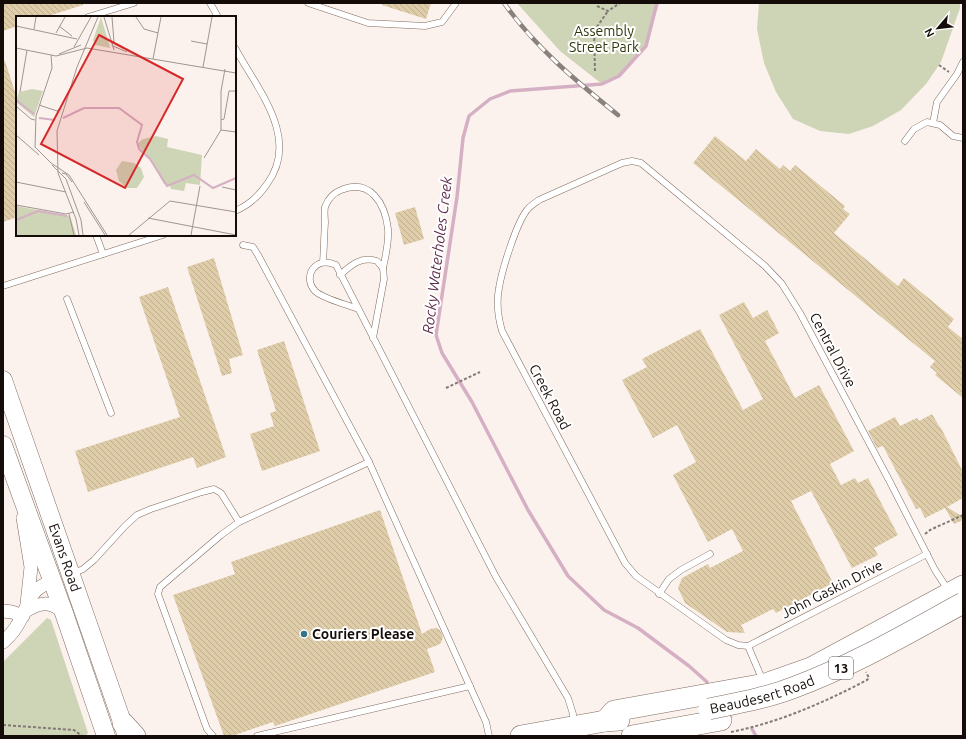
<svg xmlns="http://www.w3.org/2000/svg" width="966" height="739" viewBox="0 0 966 739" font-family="Ubuntu,sans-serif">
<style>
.green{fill:#ced4b6}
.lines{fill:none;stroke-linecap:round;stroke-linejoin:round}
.stream{stroke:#d5afc3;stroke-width:3.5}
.building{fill:url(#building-back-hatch)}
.service-casing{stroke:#7f6b60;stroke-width:7}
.minor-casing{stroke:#7f6b60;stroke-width:14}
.secondary-casing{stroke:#7f6b60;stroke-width:19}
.trunk-casing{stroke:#7f6b60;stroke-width:22}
.path{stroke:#837a76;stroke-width:2;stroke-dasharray:3 2;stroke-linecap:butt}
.service{stroke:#fff;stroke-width:6}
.minor{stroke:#fff;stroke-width:13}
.secondary{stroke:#fff;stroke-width:18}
.trunk{stroke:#fff;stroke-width:21}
.rail-casing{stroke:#8a817c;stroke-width:4.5}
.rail{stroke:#fff;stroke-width:3;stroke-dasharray:9;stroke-linecap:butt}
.trunk-bridge-casing{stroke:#7f6b60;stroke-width:22;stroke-linecap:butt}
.trunk-bridge{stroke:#fff;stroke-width:21}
.poi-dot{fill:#327686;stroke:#fff;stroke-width:1.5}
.labels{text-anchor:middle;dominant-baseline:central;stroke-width:4;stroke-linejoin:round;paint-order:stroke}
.shield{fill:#fff;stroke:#5a5552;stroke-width:1}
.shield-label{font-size:13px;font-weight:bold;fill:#140c08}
.park-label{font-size:14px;fill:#303609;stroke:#fff}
.street-label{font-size:14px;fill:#140c08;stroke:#fff}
.poi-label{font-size:14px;font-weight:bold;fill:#140c08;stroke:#fff;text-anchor:start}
.water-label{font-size:15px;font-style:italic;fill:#61304e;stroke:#fff}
.inset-river{fill:none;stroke:#d5afc3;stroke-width:2}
.inset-road{fill:none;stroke:#9f9691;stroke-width:1}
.view{fill:#d62828;fill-opacity:0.15;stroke:#d62828;stroke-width:2}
.inset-edge{fill:none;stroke:#140c08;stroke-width:2}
</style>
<defs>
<pattern id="building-back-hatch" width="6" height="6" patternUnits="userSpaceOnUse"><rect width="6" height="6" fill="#dfcdaa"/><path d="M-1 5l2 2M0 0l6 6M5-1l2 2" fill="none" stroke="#beaf91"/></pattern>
</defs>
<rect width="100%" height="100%" fill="#fcf2ed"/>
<g class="green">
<polygon points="517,3 657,3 646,46 619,76 602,84 560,51"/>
<polygon points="759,3 960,3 960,8 941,62 926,84 901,110 873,126 849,134 820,131 793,119 776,92 764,63 757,29"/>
<polygon points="47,618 51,620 88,733 85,736 3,736 3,662"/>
</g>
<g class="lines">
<g class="stream">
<polyline points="657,3 646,46 619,76 602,84 510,91 490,99 469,116 463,138 457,197 436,335 442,353 472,402 528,510 568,576 604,610 638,628 689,666 707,682"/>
<polyline points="752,729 756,736"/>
</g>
</g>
<g class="building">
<polygon points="3,3 83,3 83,5 45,17 17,17 17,26 3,31"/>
<polygon points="383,3 431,3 426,19 382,5"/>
<polygon points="3,61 5,61 17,98 17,217 3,222"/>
<polygon points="715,136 746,161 756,149 780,169 783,165 790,171 795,165 845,206 843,209 850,214 834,233 898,286 904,278 954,319 948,327 963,339 963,398 935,375 937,373 930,367 935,361 693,163"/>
<polygon points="415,207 424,239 404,245 395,213"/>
<polygon points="214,258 243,355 229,359 232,373 222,376 187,267"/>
<polygon points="168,287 226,457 197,468 193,457 88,492 75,451 180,417 139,297"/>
<polygon points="744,302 753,318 767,310 779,333 765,341 795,398 819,385 854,451 830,464 841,485 855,478 858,483 868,478 898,535 874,548 878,555 852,568 811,491 791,501 833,583 776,613 773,609 741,625 745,633 727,632 685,603 678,588 682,578 708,564 710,568 743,551 732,529 708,542 673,475 696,462 677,425 653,438 622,380 647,367 642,359 700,329 743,410 763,399 719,315"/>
<polygon points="284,341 320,451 262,471 250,434 274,426 270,413 276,411 257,350"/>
<polygon points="932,414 939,426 941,428 963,472 963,498 947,507 963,517 963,520 954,524 945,508 925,518 920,508 916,509 883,446 877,448 868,431 895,417 900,426 917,418 919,421"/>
<polygon points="380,510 422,634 430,629 436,628 440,630 443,637 441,643 438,645 427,649 435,672 275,726 273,722 232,736 224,736 173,595 235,574 231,562"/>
</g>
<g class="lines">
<defs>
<g id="service">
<polyline points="210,3 218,17"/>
<polyline points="308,3 368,23 425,26 442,22 456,3"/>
<polyline points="88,17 134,3"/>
<path d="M235,48c22,41 66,90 32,136 -8,12 -18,21 -32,27"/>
<polyline points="933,123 937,102 957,74 963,62"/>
<polyline points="905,141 914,129 927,122 940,125 953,136 963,138"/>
<polyline points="96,235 103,254"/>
<polyline points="243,245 253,247 258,255 369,462"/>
<path d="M323,262c1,-13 1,-26 2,-39 0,-5 -1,-11 0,-16 3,-8 8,-14 16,-17 29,-12 44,13 47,39 1,13 -2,26 -5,39"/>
<path d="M340,275c11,-10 21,-19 37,-14l6,7 1,11 -11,59"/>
<polyline points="3,286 163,235"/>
<polyline points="67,299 111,413"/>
<path d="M358,309c-12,-5 -35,-10 -43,-18 -13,-14 0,-36 21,-26l160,312 72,121 5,16v9"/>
<polyline points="72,574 83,569 94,560 125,526 137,515 151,509 202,492 214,489 221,493 239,522"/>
<polyline points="659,594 669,579 681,570 710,554"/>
<path d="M748,646l-10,-1 -12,-5 -90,-64 -11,-13 -123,-232c-4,-14 -6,-28 -3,-43 3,-18 17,-64 28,-78 3,-4 8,-7 12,-10l83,-37 10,-2 9,2 124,103 17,18 18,29 90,169 45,88 13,20"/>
<polyline points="748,646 927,554"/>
<polyline points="748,646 763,681"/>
<polyline points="213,736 207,729 158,594 160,587 221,535 239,522 369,462 486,722 489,736"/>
<polyline points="257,736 470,686"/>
</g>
<g id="minor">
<polyline points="23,518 31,567 27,604"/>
<polyline points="3,611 12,612 23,616"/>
<path d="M24,612c16,-10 26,-12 40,1"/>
<path d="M3,642c8,-7 15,-16 19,-26 10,-19 8,-26 30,-35"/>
</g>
<g id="secondary">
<path id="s1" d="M3,380l124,356"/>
<polyline points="3,445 64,613 106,736"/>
</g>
<g id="trunk">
<polyline points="605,721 614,711 765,684 811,668 963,586"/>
<polyline points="123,723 135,736"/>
<polyline points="521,736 605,721 619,720"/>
<polyline points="632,736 721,720"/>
</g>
</defs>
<use href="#service" class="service-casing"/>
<use href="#minor" class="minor-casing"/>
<use href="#secondary" class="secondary-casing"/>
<use href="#trunk" class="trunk-casing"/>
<g class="path">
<polyline points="597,6 608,11 620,3"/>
<polyline points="939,65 949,72"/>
<polyline points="595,71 594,31 608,11"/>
<polyline points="446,388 480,372"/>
<polyline points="925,534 930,530 963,515"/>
<polyline points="3,725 74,730 82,736"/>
<path d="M731,732c49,-10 92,-29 136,-52l2,-2 -3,-6"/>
</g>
<use href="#service" class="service"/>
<use href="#minor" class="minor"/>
<use href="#secondary" class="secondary"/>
<use href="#trunk" class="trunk"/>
<defs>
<path id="rail" d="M504,3c31,44 72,78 114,112"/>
</defs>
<use href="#rail" class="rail-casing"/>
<use href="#rail" class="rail"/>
<defs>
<g id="trunk-bridge">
<path id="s2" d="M709,709c29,-6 58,-11 86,-22 59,-22 113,-54 168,-84"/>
</g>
</defs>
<use href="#trunk-bridge" class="trunk-bridge-casing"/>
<use href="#trunk-bridge" class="trunk-bridge"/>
</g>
<circle class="poi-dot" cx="304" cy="634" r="4"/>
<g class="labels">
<rect class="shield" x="829" y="657" width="24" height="22" rx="3"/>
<g class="shield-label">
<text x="841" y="668">13</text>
</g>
<g class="park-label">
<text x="604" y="31">Assembly<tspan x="604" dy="16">Street Park</tspan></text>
</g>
<g class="street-label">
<text transform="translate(833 350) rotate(62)">Central Drive</text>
<text transform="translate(550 397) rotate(62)">Creek Road</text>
<text stroke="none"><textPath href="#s1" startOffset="188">Evans Road</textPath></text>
<text transform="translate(832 589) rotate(-27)">John Gaskin Drive</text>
<text stroke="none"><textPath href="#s2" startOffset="55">Beaudesert Road</textPath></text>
</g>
<g class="poi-label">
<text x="312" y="634">Couriers Please</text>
</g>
<g class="water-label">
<text transform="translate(437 255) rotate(-83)">Rocky Waterholes Creek</text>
</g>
</g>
<g transform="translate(16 16)">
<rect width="220" height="220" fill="#fcf2ed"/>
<path d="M85,1l9,30v1l-15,-3 -2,-5zM16,73l11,2 -9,26 -18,-15 3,-10zM140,120l12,3 -1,8 35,8 -2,30 -14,-2 -2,8 -13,-2 -1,-3 -6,-2 -14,-25 -13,-15 6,-5zM106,145l12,2 7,5 3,9 -7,11h-10l-8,-7 -3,-11zM0,190l54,10 6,19h-60z" fill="#ced4b6"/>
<path class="inset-river" d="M0,84l18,14M23,102l16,2M47,102l21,-10h35l23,17 -5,17 2,7 11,10 17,27 27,-11 19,13 23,-10M0,204l22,-9 29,5"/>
<path class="inset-road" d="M88,1l10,33M96,1l2,25 -2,3M120,1l8,12 14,4M0,10l61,13M43,10l13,10M18,13l2,-12M40,17l9,-16M175,25l16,3M97,30l14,6M58,31l17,-30M0,32l40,8 31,-8 149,25M43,38l22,-9M35,39l1,13 -16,48 -1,31 16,16 18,12 38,60M137,43l8,-42M187,51l9,-50M4,76l7,-42M23,89l18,6 4,-2M0,90l15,13 4,1M205,104l3,-1 5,-28h7M205,114l15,2M0,119l23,20M188,142l17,-28v-39l4,-22M36,149l14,14 15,41 2,15M46,157l4,1 6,8M0,166l50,10M206,171l14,3M68,186l21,33M0,189l50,9 8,-2M53,198l5,21M132,202l88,17M63,219l-3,-16 -18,-46 -1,-42 20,-64 21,-50M113,219l41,-34 66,11M175,219l9,-49"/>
<path class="view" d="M83,19l84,44 -58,109 -84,-44z"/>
<rect width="220" height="220" class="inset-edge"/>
</g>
<rect width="966" height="739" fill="none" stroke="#140c08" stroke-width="8"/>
<g transform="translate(938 28) rotate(242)" stroke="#ffffff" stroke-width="3" paint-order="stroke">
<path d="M0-3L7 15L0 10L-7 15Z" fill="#140c08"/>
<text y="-6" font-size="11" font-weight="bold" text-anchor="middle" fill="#140c08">N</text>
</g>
</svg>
